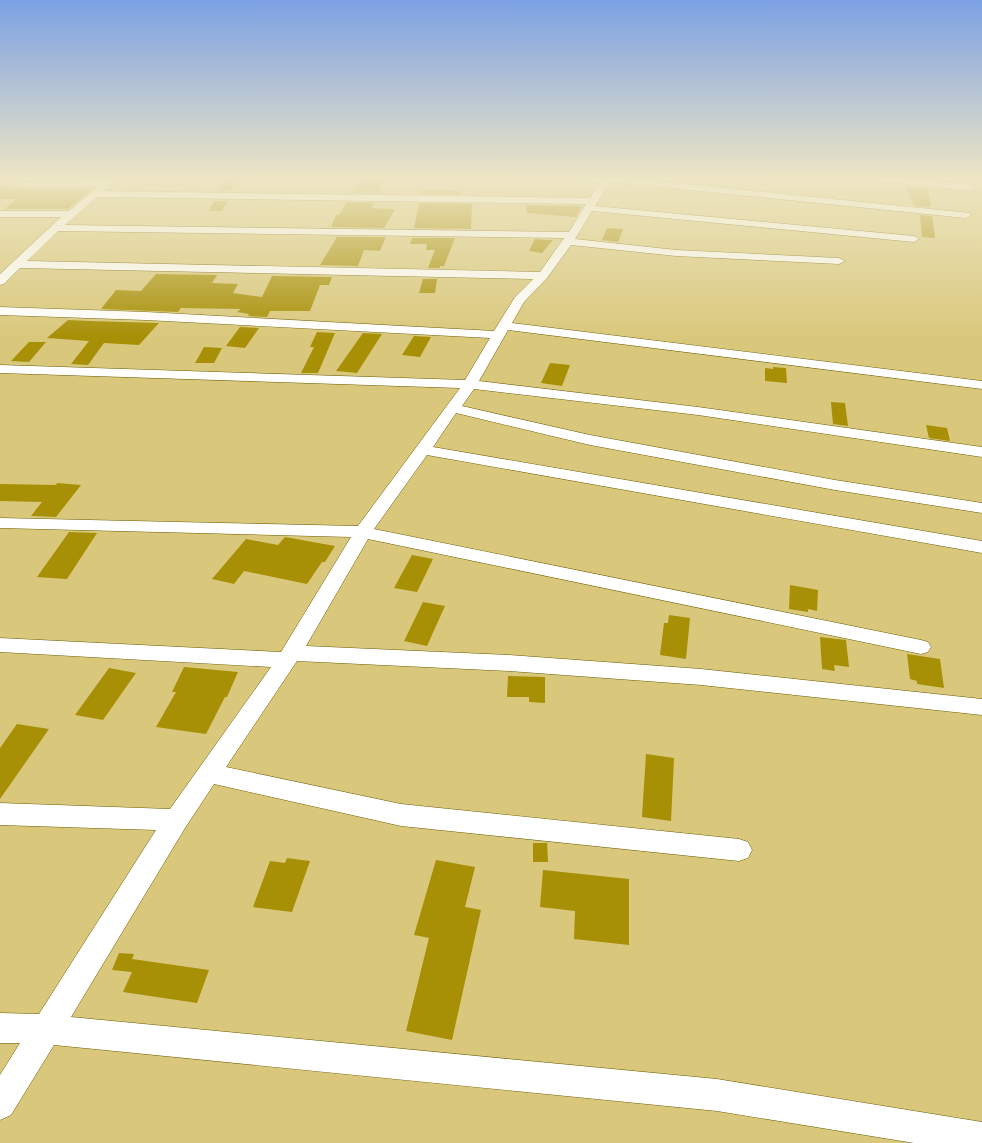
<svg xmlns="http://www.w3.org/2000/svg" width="982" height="1143" viewBox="0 0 982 1143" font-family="'Exo 2',sans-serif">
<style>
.building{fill:#a78f06}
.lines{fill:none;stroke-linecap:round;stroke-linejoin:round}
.minor-casing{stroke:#6d5c00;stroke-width:1}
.minor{fill:#fff;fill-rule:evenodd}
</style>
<rect width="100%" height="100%" fill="#d9c87c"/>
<g class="building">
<polygon points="34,177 62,177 61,178 104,179 31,180"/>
<polygon points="224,177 236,179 231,191 218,191"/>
<polygon points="362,177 383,178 378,193 353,193"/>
<polygon points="0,185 24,189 92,189 68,209 5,209 16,199 0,199"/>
<polygon points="905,187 928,188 931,207 915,206"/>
<polygon points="422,190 459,191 459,194 422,194"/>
<polygon points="214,201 227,201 222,211 209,211"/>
<polygon points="347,202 374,203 372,208 395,209 384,228 331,227 336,215 339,215"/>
<polygon points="419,203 472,204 471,229 414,228"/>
<polygon points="526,205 582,206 576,217 527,213"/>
<polygon points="920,215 932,216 935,238 922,237"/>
<polygon points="607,228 623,229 618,242 602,240"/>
<polygon points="337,237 386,237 380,251 364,250 358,266 320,265"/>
<polygon points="412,238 455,238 444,266 440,266 440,268 428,268 435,250 426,250 427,244 410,244"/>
<polygon points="535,239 548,240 553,240 542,253 529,251"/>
<polygon points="156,274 217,275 212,283 238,284 233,293 262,297 272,276 332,277 329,285 320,285 310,311 270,311 267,317 248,316 249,314 237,312 241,309 181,308 178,312 101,309 116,290 141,291"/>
<polygon points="423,279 437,279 435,293 419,293"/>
<polygon points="68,320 90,321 159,323 139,345 104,343 88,365 71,364 89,341 47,338"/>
<polygon points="240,327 259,328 245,348 226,346"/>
<polygon points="317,332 335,333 318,373 301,373 314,347 310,347"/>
<polygon points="363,333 382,334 357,373 336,371"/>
<polygon points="414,336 431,337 420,357 402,355"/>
<polygon points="29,342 46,342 29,362 11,361"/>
<polygon points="204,347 222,348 214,363 195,363"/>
<polygon points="550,363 570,365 562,386 541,383"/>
<polygon points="773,367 786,368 787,383 765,381 765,368 773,369"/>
<polygon points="831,402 845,403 848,426 833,424"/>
<polygon points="926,425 947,428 950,441 929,438"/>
<polygon points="57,483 81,485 56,517 31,516 42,502 0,501 0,484 56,485"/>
<polygon points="69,532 97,533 67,579 37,577"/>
<polygon points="285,537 335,546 325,562 322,562 307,584 244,571 234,584 212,579 246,539 278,545"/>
<polygon points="412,555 433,559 417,592 394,588"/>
<polygon points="790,585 818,590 817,611 808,609 808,612 789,609"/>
<polygon points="423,602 445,606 427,646 404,641"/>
<polygon points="669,615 690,618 686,659 660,655 664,623 668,623"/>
<polygon points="820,637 846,640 849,667 834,665 835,671 822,669"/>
<polygon points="907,654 940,659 944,688 917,684 917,681 910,679"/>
<polygon points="184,667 238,672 227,697 225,697 206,734 156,727 176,692 172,692"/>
<polygon points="109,668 136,673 103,720 75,715"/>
<polygon points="508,676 545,677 545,703 529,702 529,697 507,697"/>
<polygon points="17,724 49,729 0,799 0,748"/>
<polygon points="646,754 674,758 671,821 642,817"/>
<polygon points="533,843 547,843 548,862 533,862"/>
<polygon points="287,858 310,861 292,912 253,907 270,861 285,863"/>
<polygon points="436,860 475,867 465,907 481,910 452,1040 406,1031 429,938 414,935"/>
<polygon points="543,870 629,879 629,945 574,939 575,911 540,907"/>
<polygon points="119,953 134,954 132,959 209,970 197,1003 123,992 132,972 112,970"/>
</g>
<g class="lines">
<defs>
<g id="minor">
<path d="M108,177h11l-16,14 487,7 10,-16 -36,-2 -5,-3h58l353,36 1,2 -5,3 -356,-36 -15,24 319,30 5,3 -5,3 -322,-31 -17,28 101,11 163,8 6,3 -6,3 -163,-8 -105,-11 -24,33 -23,24 -12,21 470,58v8l-474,-59 -29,51 219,26 284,40v10l-284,-42 -224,-26 -12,17 128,29 245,45 147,23v10l-147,-23 -245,-45 -134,-32 -23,34 549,94v12l-555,-98 -53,74 547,111 7,2 3,5 -3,5 -7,2 -553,-115 -62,107 203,9 192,14 281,30v16l-281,-30 -192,-14 -212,-10 -71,106 175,37 338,35 9,3 4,8 -4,8 -9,3 -338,-35 -187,-42 -29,44 -114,189 646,62 265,43v21h-68l-197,-32 -663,-66 -43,70 -11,5v-45l20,-32h-20v-30l39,1 117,-184 -156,-5v-22l170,6 101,-142 -271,-15v-14l281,14 70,-115 -351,-9v-10l358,8 102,-138 -460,-15v-8l465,15 25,-42 -344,-18 -146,-5v-8l146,5 348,19 21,-34 18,-18 -513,-11 -16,16 -4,1v-11l61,-57h-61v-6h69l28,-24h-73l-5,-3 2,-2 83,-1zM97,197l489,7 -17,28 -504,-7zM58,231l506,7 -24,34 -513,-11z"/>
<polygon points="863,177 896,177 972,185 977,188 972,191 868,180"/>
</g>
</defs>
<use href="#minor" class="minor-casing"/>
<use href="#minor" class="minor"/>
</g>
<linearGradient id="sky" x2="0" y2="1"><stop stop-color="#7ca1e4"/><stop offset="0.53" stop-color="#eee6c4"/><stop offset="1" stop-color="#eee6c4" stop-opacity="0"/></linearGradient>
<rect width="982" height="337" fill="url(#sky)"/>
</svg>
